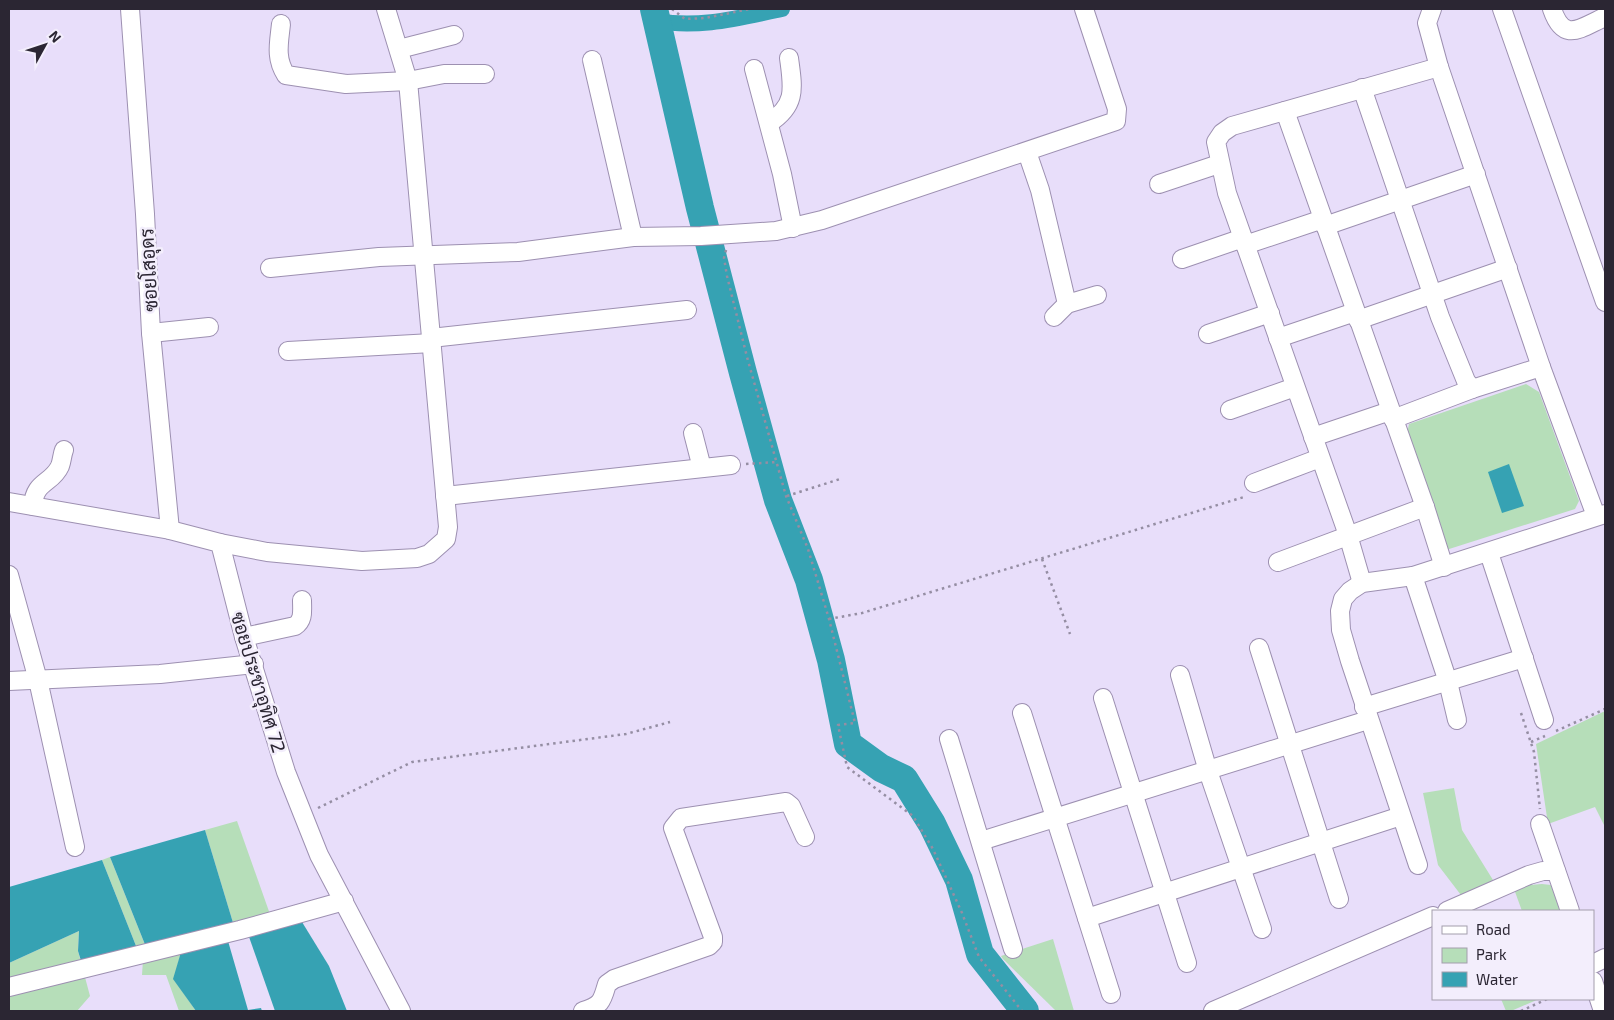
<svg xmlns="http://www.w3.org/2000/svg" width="1614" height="1020" viewBox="0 0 1614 1020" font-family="'Exo 2',Sarabun,sans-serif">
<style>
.green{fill:#b6deb9}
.water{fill:#36a2b3}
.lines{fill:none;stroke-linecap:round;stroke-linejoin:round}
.canal{stroke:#36a2b3;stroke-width:16}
.river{stroke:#36a2b3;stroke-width:28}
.minor-casing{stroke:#9d90b1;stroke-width:20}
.path{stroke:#958ea3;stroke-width:2.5;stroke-dasharray:2.5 4;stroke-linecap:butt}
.minor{stroke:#fff;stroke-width:18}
.labels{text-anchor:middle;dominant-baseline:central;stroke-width:5;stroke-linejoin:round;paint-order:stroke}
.street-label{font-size:19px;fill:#2b2633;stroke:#f3eefc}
</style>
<rect width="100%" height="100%" fill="#e8defa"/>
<g class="green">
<polygon points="1526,384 1539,392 1579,501 1575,509 1446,550 1407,434 1409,424"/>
<polygon points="1605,711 1605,827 1595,807 1548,824 1536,744"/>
<polygon points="1454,788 1462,830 1493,880 1464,899 1438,865 1423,793"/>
<polygon points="237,821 271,917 234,926 205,830"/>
<polygon points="110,857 146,947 138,951 102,860"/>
<polygon points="1542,884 1551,885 1560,911 1522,911 1514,889 1518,886"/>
<polygon points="79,931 78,951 90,996 77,1011 9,1011 9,963"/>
<polygon points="1053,939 1074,1011 1056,1011 1003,959 1001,956"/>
<polygon points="181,952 174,979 196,1011 179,1011 166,975 142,975 143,960"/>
<polygon points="1501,999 1539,999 1511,1011 1506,1011"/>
</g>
<g class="water">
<polygon points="1509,464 1524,506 1502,513 1488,472"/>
<polygon points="205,830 234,926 146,947 110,857"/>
<polygon points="102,860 138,951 82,964 78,951 79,931 9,963 9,887"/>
<polygon points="288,920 302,922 329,966 347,1011 275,1011 248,934"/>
<polygon points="228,941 248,1010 261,1008 262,1011 196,1011 173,979 181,952"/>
</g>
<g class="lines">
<path class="canal" d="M658,21c41,8 84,-4 124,-12"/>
<polyline class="river" points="654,9 700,208 743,373 778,500 809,580 831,660 848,744 881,768 904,779 932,824 959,880 980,954 1025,1011"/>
<defs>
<g id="minor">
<polyline points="130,9 145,214 151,333 170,530"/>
<polyline points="1432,9 1427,23 1439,67 1541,367 1596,516"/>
<polyline points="1502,9 1605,302"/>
<path d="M1552,9c12,35 28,19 53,8"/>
<path d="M281,24c-2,19 -6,34 5,51l60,9 62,-3 36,-7h41"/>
<polyline points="399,49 454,35"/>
<polyline points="592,60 633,237"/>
<polyline points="754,69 782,174 793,228"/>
<polyline points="1362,88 1440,317 1466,381 1472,389 1541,367"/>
<polyline points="1285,111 1425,507 1444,567"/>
<path d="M769,123c28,-18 24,-35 20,-65"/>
<polyline points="1027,152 1040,190 1067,304"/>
<polyline points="1159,184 1219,164"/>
<polyline points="1325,226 1476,174"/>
<polyline points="1245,245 1323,219"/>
<polyline points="1182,259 1243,238"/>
<polyline points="270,268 379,257 518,252 633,237 701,236 776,231 822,220 1116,121 1117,109 1084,9"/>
<polyline points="1054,317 1067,304 1097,295"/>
<polyline points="1358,320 1508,268"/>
<polyline points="151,333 209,327"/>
<polyline points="1208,334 1270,313"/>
<polyline points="431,338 687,310"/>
<polyline points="1278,338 1355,312"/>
<polyline points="288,351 432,343"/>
<polyline points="1230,410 1295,387"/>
<polyline points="1393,419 1472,389"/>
<polyline points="693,433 702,468"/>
<polyline points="1313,437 1390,411"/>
<polyline points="1254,483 1320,458"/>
<polyline points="445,496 731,465"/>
<polyline points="9,502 170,530 220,543 244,637 286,772 319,855 401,1011"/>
<path d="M33,506c1,-25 19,-22 27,-40 2,-5 2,-11 4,-16"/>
<polyline points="220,543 267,552 362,561 417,558 429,554 446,539 448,527 408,81 386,9"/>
<polyline points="1489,553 1544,720"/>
<polyline points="1278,562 1425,507"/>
<polyline points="9,575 38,680 75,847"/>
<polyline points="1413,576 1448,682 1457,720"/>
<polyline points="1362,583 1348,535 1227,193 1216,142 1222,133 1232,126 1439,67"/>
<path d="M244,637l51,-11c9,-6 7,-15 7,-26"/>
<polyline points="1259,648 1339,899"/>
<polyline points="1180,675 1208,771 1262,929"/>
<polyline points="9,681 160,674 254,664"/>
<polyline points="1103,698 1187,963"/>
<polyline points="1364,707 1524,658"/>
<polyline points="1022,713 1111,994"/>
<polyline points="949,739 1013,949"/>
<polyline points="1540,824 1570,911"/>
<polyline points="981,841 1368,720"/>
<polyline points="1418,865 1350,661 1341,630 1340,611 1343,599 1350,591 1362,583 1413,576 1605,514"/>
<polyline points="1447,911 1529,875 1543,871 1556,871"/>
<polyline points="1087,918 1401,816"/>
<polyline points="1593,964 1605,958"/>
<polyline points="1593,981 1603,1011"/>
<polyline points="9,987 240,930 344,901"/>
<path d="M583,1011c19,-6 19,-10 24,-27l7,-5 95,-33 4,-4v-5l-40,-109 8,-10 105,-16 5,4 14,31"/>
<polyline points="1213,1011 1433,916"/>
</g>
</defs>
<use href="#minor" class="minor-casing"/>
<g class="path">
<polyline points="672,9 685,19 705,18 750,9"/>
<polyline points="726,250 724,258 727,276 747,357 786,496 808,549 829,619 855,723 838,725 847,767 913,816 933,849 962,913 979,957 1022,1011"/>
<polyline points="746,464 777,462"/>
<polyline points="787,496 840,479"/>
<polyline points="1042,559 1070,634"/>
<polyline points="829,619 862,613 1244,497"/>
<polyline points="1521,713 1534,752 1540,809"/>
<polyline points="1556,731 1605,709"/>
<polyline points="1531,742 1545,736"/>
<polyline points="318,808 412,762 626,734 670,722"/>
<polyline points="1521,1011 1547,999"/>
</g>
<use href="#minor" class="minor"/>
</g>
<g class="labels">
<g class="street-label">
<text transform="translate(148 270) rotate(-93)">ซอยโสอุดร</text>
<text transform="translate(259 682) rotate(73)">ซอยประชาอุทิศ 72</text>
</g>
</g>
<rect width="1614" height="1020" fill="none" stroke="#2b2633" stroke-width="20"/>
<rect x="1432" y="910" width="162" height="90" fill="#f3eefc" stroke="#a39eac"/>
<rect x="1442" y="926" width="25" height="8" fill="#ffffff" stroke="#a39eac"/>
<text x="1476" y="935" font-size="15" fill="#2b2633">Road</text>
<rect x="1442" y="948" width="25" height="15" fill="#b6deb9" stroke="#a39eac"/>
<text x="1476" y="960" font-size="15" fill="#2b2633">Park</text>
<rect x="1442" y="972" width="25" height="15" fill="#36a2b3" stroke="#a39eac"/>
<text x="1476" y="985" font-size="15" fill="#2b2633">Water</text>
<g transform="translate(45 45) rotate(50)" stroke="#f3eefc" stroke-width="4" paint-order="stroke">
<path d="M0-4L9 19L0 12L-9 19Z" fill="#2b2633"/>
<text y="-8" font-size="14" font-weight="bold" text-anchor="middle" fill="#2b2633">N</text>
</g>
</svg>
